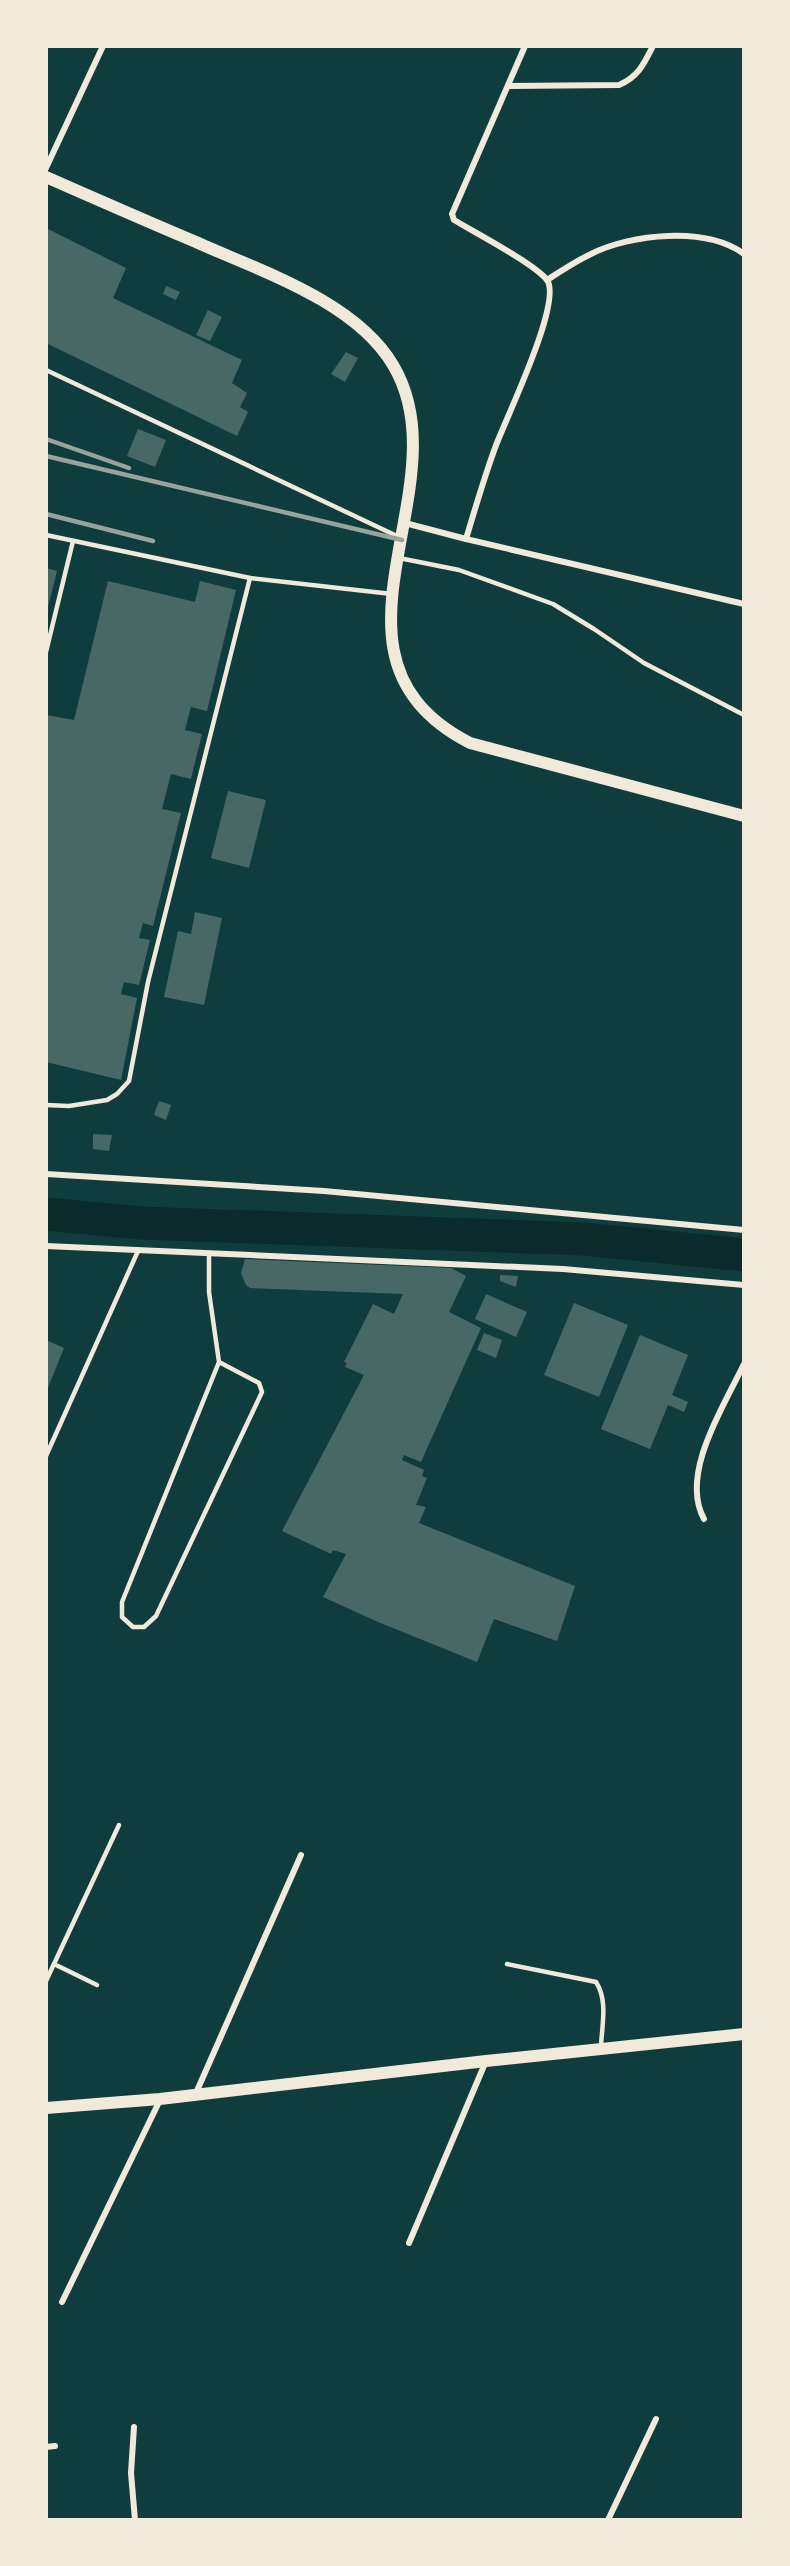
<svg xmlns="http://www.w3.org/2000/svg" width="790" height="2566" viewBox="0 0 790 2566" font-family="Figtree,sans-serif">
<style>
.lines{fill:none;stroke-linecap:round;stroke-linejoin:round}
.river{stroke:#0a2a2b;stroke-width:33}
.building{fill:#486865}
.service{stroke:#f1e9da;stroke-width:4.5}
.minor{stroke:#f1e9da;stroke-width:6}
.secondary{stroke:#f1e9da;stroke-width:12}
.rail{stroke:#97a49c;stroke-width:4.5}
</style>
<rect width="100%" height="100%" fill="#0f3d3e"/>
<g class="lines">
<polyline class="river" points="46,1214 142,1223 583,1239 744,1255"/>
</g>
<g class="building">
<polygon points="46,228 126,268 113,298 242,360 232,383 247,393 240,407 248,412 237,436 46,343"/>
<polygon points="166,286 180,292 176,300 163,294"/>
<polygon points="208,310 222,317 210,341 196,335"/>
<polygon points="346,352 358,358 345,382 331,374"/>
<polygon points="138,429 166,440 155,467 127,456"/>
<polygon points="46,568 57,571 47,611 46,611"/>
<polygon points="108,581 195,602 200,581 236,590 207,711 191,707 185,730 202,734 191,779 171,774 162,809 181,813 153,926 143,923 139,938 150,940 139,985 124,982 121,994 137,998 121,1080 46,1062 46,715 74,720"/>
<polygon points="228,791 266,800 249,868 211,858"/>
<polygon points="195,912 222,918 204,1005 164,997 178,931 191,934"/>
<polygon points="159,1101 171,1105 166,1120 154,1115"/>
<polygon points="93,1134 112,1135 109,1151 93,1149"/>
<polygon points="245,1259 451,1268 466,1276 449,1312 481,1328 421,1462 404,1455 402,1460 424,1470 422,1476 427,1478 416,1505 426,1507 419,1523 575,1586 557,1641 494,1619 477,1662 378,1622 323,1597 346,1554 333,1550 331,1554 282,1531 364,1375 345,1367 347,1363 344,1362 373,1304 394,1314 403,1294 250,1288 246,1285 241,1273"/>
<polygon points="500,1275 518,1276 516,1287 500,1281"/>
<polygon points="486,1294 527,1312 516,1337 475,1319"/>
<polygon points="574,1303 628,1325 599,1397 544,1375"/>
<polygon points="484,1333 502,1340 496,1358 477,1350"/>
<polygon points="640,1335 688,1355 672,1395 688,1402 684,1412 668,1405 650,1449 601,1429"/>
<polygon points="46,1340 64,1348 47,1390 46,1390"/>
</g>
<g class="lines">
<g class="service">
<polyline points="46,370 399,537"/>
<polyline points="46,535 250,578 392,594"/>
<polyline points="399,558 459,570 553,604 594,629 644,663 744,715"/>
<polyline points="46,652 73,541"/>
<polyline points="46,1105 69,1106 107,1100 117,1094 129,1081 148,982 250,578"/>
<polyline points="209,1253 209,1292 219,1362 259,1383 262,1392 156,1616 144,1627 133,1627 122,1617 122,1602 219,1362"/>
<polyline points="46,1456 138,1251"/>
<polyline points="54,1964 97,1985"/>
<path d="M507,1964l89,18c12,18 6,43 5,64"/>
<polyline points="46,1981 119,1825"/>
</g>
<g class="minor">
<path d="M508,86l111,-1c19,-8 25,-21 34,-39"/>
<polyline points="46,168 103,46"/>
<path d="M547,280c14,-9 29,-19 44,-26 39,-20 115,-28 153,0"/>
<polyline points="405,523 466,539 744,604"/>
<path d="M466,539c9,-30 18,-61 29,-91 10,-28 68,-146 52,-168 -12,-16 -73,-48 -93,-60l-2,-6 73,-168"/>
<polyline points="46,1174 324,1191 744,1230"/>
<polyline points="46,1246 563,1269 744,1285"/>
<path d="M704,1519c-25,-45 21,-115 40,-155"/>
<polyline points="196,2093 301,1855"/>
<polyline points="409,2243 486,2061"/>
<polyline points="62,2302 160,2100"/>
<polyline points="134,2427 131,2473 135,2520"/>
<polyline points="46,2447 55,2446"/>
<polyline points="608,2520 656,2419"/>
</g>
<g class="secondary">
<path d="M46,177c50,22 100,44 150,65 64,29 159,59 197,123 73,122 -91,292 77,378l274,73"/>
<polyline points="46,2108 160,2099 486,2061 744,2034"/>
</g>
<g class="rail">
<polyline points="46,439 129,468"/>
<polyline points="46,456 402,540"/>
<polyline points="46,514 153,541"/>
</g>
</g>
<rect width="790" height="2566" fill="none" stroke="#f1e9da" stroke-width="96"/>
</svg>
